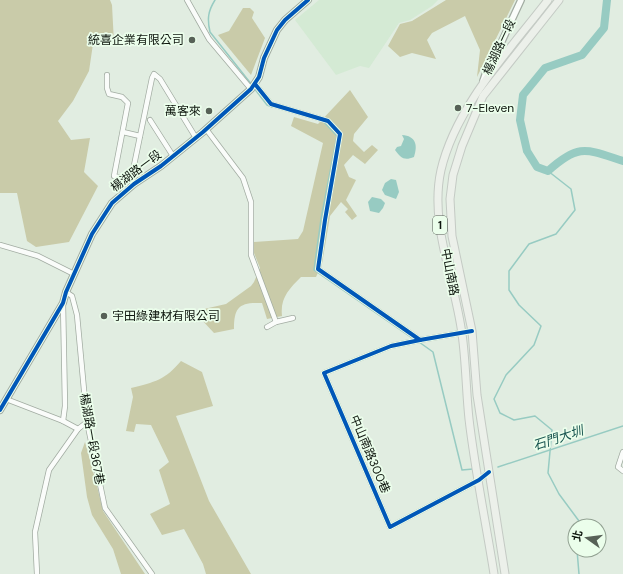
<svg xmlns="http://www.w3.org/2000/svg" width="623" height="574" viewBox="0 0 623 574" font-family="'DM Sans','Noto Sans TC',sans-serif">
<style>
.built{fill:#d4ead4}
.forest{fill:#c9cba9}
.water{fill:#97cbc2}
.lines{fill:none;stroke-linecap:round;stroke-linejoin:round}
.stream{stroke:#97cbc2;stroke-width:1.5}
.river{stroke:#97cbc2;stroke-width:8}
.minor-casing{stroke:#a2aca2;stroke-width:6}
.tertiary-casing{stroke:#a2aca2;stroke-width:8}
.primary-casing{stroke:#c4cac4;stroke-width:9}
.minor{stroke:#fafcfa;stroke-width:4.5}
.tertiary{stroke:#fafcfa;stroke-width:5.5}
.primary{stroke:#ecf0ea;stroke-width:7}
.cycleway-casing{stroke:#ebfeeb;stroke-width:6}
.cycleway{stroke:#0057b8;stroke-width:4}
.poi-dot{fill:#576157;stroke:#ebfeeb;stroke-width:1.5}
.labels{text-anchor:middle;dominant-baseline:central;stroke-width:3.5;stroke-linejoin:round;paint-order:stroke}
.shield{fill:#ebfeeb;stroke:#505b50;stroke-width:1}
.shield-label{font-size:11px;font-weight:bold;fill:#0d150d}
.poi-label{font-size:12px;fill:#0d150d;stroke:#ebfeeb;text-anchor:end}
.street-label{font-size:12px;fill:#0d150d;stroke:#ebfeeb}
.water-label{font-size:13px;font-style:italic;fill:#18544f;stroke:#ebfeeb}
</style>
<rect width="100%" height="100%" fill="#e1ede1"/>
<polygon class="built" points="319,0 438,0 432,6 410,20 399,23 369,68 360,66 336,75 295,20"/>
<g class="forest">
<polygon points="0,0 110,0 112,5 114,43 93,44 89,71 73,101 58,121 71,140 90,138 84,172 98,186 69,242 36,247 27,241 17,193 0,193"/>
<polygon points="446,0 515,0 477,77 480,50 465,16 432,33 427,40 436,59 412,53 400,57 388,46 400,24 412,21"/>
<polygon points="243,8 250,8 254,12 252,18 265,38 251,75 218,35 229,31"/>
<path d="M350,90l18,27 -14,17 -1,7 11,11 8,-7 6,5 -13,14 -12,-9 -9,10 5,12 7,3 -10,20 11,16 -5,4 -7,-8 3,-3 -7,-7 -11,14 -8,48 -6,13h-15c-12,12 -21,21 -19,39l-15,3 -5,-16c-23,-1 -28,4 -28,26l-20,4 -14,-15 4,-9 22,-5 25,-18 3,-4 6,-14 -6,-15v-11l44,-3 5,-8 20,-88 -32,-17 3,-9 24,7z"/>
<path d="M181,361l21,11 11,34 -37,10 33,85 42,73h-45l-3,-10 -19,-35 -22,6 -12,-21 20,-10 -11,-34 10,-8 -18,-37 -15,-1 -2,8 -8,-1 7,-34 -2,-9c24,-6 34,-8 50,-27z"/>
<polygon points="85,442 94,475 93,479 97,486 103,511 145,574 121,574 113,549 92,515 87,497 81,453"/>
</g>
<g class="water">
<path d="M402,135c14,1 16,10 12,22 -10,4 -13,1 -19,-7l2,-3 4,-1 3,-7z"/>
<polygon points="391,179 396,180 399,192 396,199 385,195 382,190 385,183"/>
<polygon points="372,197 381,199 385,203 383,208 379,213 370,211 368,202"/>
</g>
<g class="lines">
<g class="stream">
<path d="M215,0c-7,11 -8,19 -5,32l42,53"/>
<polyline points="254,88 267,105 272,107"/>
<polyline points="324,122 337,136 321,219 314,270 415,340"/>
<polyline points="548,171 571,189 575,210 556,234 529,244 509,271 509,290 519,305 541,326 534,345 506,375 494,399 500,413 514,420 535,416 552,430 548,473 559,494 579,521 579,526"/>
<polyline points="419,342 433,352 462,470 473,469"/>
<polyline points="498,467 623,426"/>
<polyline points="577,550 579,574"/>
</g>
<path class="river" d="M607,0l-3,28 -22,27 -37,13 -22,27 -3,25 7,31 10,16 11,4c31,-28 38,-22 75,-10"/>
<defs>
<g id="minor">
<polyline points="187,0 209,39 251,89"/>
<polyline points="107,75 107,88 109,94 122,97 128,103 114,176 132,181"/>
<polyline points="255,84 271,104 328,121 340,134 325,220 318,269 420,340 472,331"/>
<polyline points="150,120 173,156"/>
<polyline points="206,129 243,178 251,202 251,255 276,322"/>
<polyline points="123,132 140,136"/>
<polyline points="131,180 152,78 154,74 160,79 196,138"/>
<polyline points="0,245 38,256 74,274"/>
<polyline points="66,292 72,296 77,315 87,422 105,508 152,574"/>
<polyline points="63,303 65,406 63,421"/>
<polyline points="267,327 276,322 293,318"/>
<polyline points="420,340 391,346 324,373 390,527 479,480 489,472"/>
<polyline points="6,399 63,421 78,429"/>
<polyline points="623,452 618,467 623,471"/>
<polyline points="37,574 35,532 49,470 78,429 87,422"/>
</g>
<g id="tertiary">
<polyline points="483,81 487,69 496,54 521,0"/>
<polyline points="0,410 63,303 66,292 92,234 112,203 134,184 161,166 203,132 251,89 259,77 264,58 277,30 285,20 308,0"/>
</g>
<g id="primary">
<path d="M494,574c-8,-51 -19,-103 -25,-155 -3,-28 -3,-57 -7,-85 -7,-54 -33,-110 -21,-164 15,-64 68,-119 107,-170"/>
<polyline points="505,574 477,395 472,331 452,236 450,199 453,175 462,146 483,96 559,0"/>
</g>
</defs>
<use href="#minor" class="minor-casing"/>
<use href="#tertiary" class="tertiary-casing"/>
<use href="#primary" class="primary-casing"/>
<use href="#minor" class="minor"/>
<use href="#tertiary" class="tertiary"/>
<use href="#primary" class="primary"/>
<defs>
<g id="cycleway">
<polyline points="255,84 271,104 328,121 340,134 325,220 318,269 420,340 472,331"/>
<polyline points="420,340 391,346 324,373 390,527 479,480 489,472"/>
<polyline points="0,410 63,303 66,292 92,234 112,203 134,184 161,166 203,132 251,89 259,77 264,58 277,30 285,20 308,0"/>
</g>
</defs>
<use href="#cycleway" class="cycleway-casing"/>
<use href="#cycleway" class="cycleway"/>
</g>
<g class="poi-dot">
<circle cx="192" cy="40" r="4"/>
<circle cx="458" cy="108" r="4"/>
<circle cx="209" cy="111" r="4"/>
<circle cx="104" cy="316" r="4"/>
</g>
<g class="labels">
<rect class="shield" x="433" y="216" width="14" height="18" rx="3"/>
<g class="shield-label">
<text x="440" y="225">1</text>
</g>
<g class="poi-label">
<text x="184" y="40">統喜企業有限公司</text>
<text x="466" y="108" text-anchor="start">7-Eleven</text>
<text x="201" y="111">萬客來</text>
<text x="112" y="316" text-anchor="start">宇田綠建材有限公司</text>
</g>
<g class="street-label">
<text transform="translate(499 47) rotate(-65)">楊湖路一段</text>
<text transform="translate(136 171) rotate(-37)">楊湖路一段</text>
<text transform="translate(450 272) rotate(79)">中山南路</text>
<text transform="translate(92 439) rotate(80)">楊湖路一段367巷</text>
<text transform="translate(370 454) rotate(67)">中山南路300巷</text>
</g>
<g class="water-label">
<text transform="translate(558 438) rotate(-18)">石門大圳</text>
</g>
</g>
<g transform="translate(587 538) rotate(284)"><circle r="19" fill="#ebfeeb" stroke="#92a192"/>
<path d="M0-3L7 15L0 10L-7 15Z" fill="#576157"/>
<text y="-6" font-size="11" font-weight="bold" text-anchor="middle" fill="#0d150d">北</text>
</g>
</svg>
